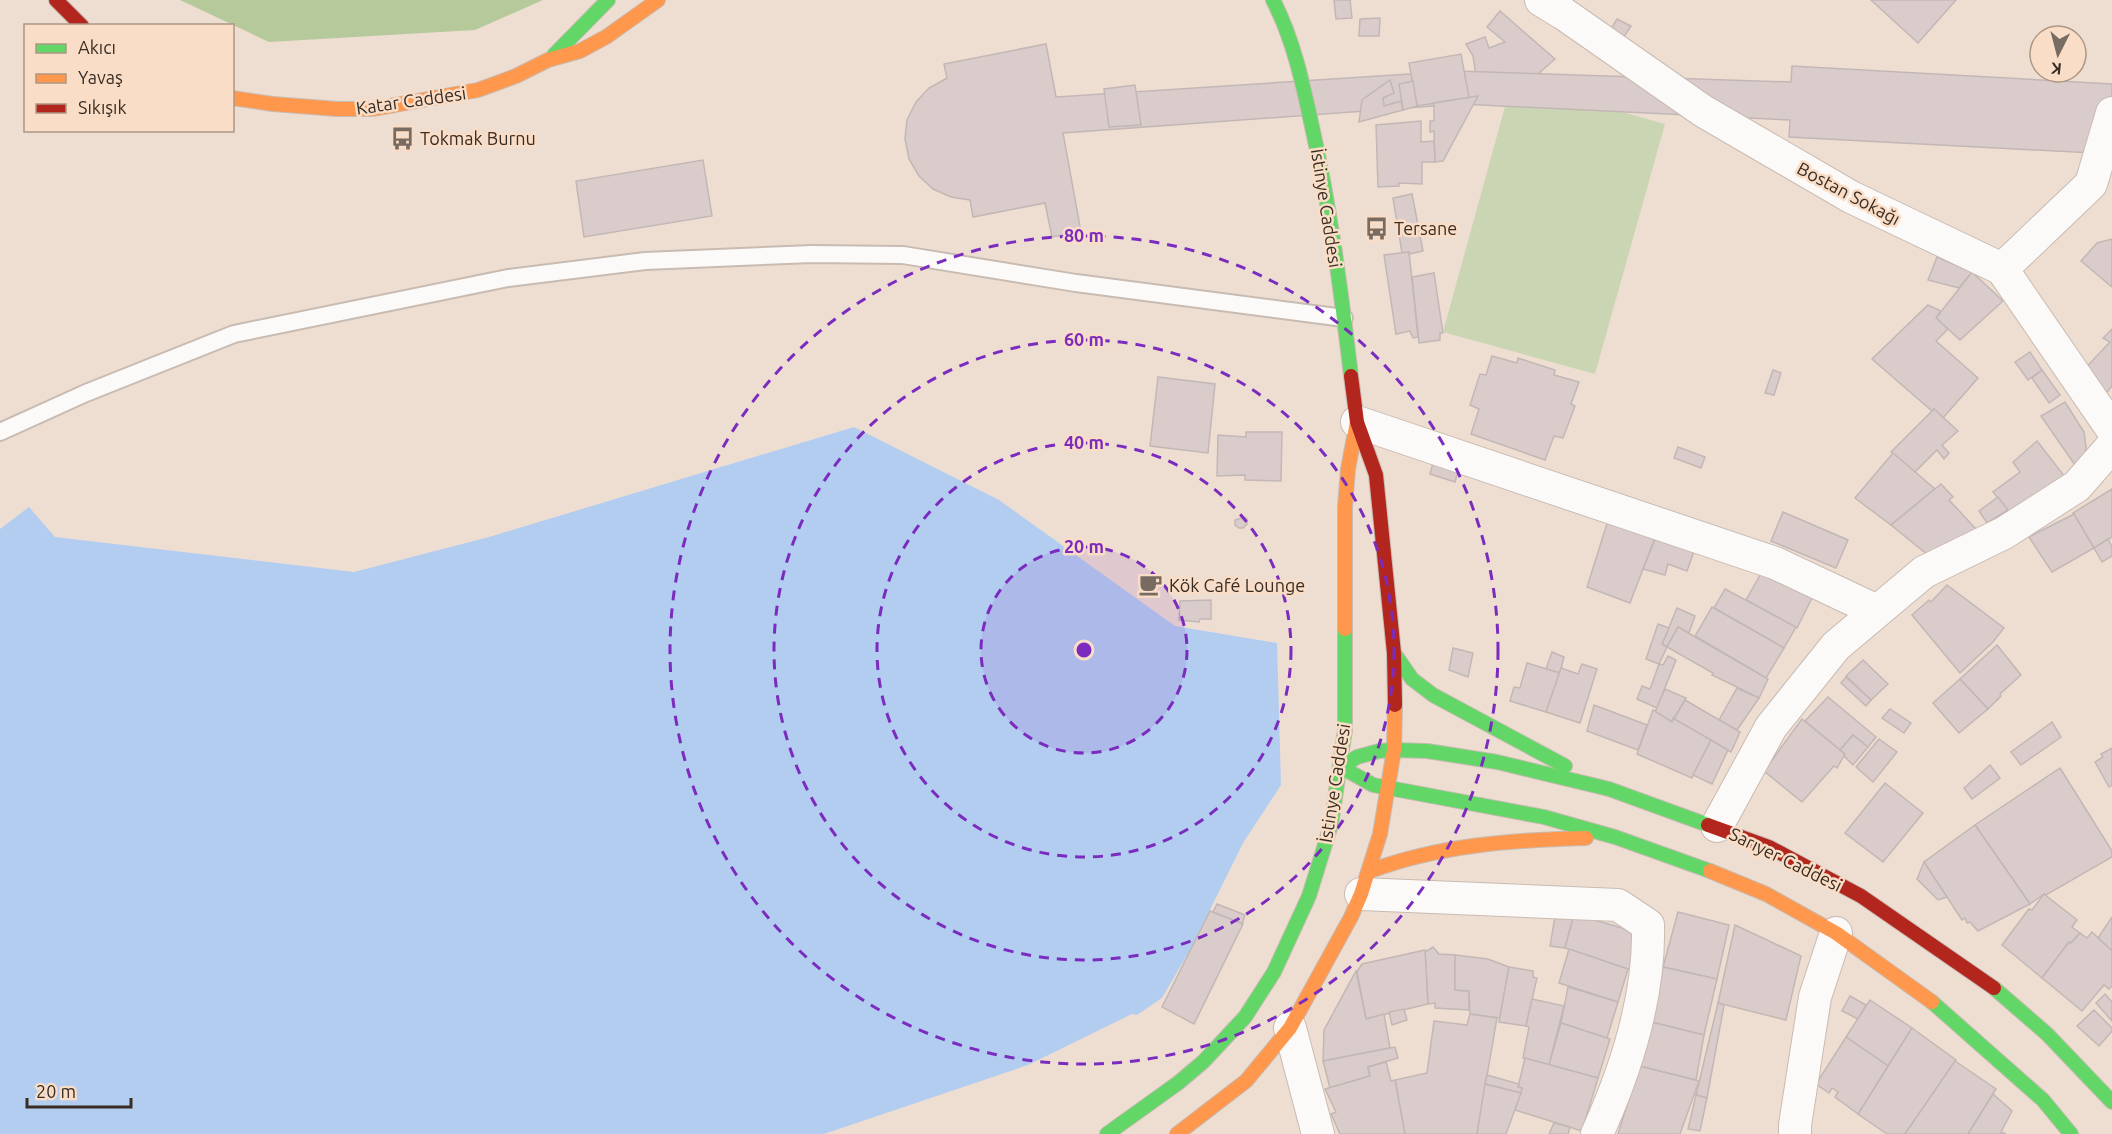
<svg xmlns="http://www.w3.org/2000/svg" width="2112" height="1134" viewBox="0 0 2112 1134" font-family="Ubuntu,sans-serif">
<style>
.green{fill:#cad6b3}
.forest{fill:#b6c99b}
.water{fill:#b3cdf0}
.building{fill:#d9cccb;stroke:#c3b7b5;stroke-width:1.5}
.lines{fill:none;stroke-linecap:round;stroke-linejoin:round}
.lane-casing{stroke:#c8bbb2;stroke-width:20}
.street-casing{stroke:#c8bbb2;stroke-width:34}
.fast-casing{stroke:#c8bbb2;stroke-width:16}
.slow-casing{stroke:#c8bbb2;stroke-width:16}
.jam-casing{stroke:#c8bbb2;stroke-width:16}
.lane{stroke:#fcfaf8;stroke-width:16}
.street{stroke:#fcfaf8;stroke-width:32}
.fast{stroke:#63d668;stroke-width:14}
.slow{stroke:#ff974d;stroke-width:14}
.jam{stroke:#b3261e;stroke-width:14}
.ring{fill:none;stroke:#7b2cbf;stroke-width:3;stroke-dasharray:10 8}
.labels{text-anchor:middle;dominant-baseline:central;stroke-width:5;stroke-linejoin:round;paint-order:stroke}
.street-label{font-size:18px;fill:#382d24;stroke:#faddc6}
.poi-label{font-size:18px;fill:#382d24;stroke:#faddc6;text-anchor:start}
.centre{fill:#7b2cbf;stroke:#faddc6;stroke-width:3}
.ring-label{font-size:18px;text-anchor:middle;font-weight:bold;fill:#7b2cbf;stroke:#faddc6;stroke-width:5;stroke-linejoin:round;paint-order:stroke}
</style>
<rect width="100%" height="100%" fill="#eeded2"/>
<polygon class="green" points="1512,81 1665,124 1595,374 1443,332"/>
<polygon class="forest" points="180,0 543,0 475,30 269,42"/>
<polygon class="water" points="854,427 999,500 1175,626 1277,643 1281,785 1243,843 1190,950 1162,998 1137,1015 1132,1014 1028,1065 824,1134 0,1134 0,529 29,507 55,537 354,572 489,537"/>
<g class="building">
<polygon points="1334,0 1350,0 1352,18 1336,19"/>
<polygon points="1871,0 1956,0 1918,43"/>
<polygon points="1500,11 1555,59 1531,80 1479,95 1473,56 1466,44 1485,37 1489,48 1505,42 1487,27"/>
<polygon points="1380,18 1379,36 1359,36 1360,19"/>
<polygon points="1617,19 1631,26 1621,41 1608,34"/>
<polygon points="1046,44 1056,97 1456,71 1791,82 1792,66 2112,84 2112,154 1789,137 1790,120 1461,104 1063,133 1081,232 1052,237 1045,203 973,217 970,200 951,197 933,189 919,176 909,159 905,139 907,120 916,102 929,88 947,78 944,64"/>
<polygon points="1461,54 1469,98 1417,106 1409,63"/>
<polygon points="1390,80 1394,93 1383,98 1384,106 1401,101 1403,110 1359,122 1362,100"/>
<polygon points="1413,81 1417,106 1403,110 1399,84"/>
<polygon points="1135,85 1141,125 1109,127 1104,89"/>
<polygon points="1478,96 1443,161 1435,162 1434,131 1430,132 1430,121 1434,121 1434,103"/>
<polygon points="1421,121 1421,142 1434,141 1435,162 1422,162 1422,184 1399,183 1399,186 1378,187 1376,125"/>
<polygon points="703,160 712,216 584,237 576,181"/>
<polygon points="1412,194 1423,251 1409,254 1409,252 1402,253 1393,198"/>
<polygon points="2112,239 2112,287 2081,261 2097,243"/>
<polygon points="1409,252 1418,337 1413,338 1410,331 1396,334 1384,255"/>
<polygon points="1937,257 1972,272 1959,288 1928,280"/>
<polygon points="1972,272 2003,301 1960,340 1936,318"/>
<polygon points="1434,273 1443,333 1440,333 1440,340 1419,343 1412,277"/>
<polygon points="1928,305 1941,311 1936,318 1948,329 1936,341 1978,378 1943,418 1934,409 1932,411 1872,359"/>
<polygon points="2112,329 2112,386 2098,403 2077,377 2110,342 2103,338"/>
<polygon points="2030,352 2042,370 2028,380 2015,362"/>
<polygon points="1492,356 1517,363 1518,358 1555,370 1554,375 1579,382 1571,404 1575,406 1563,438 1554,436 1545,460 1471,434 1479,409 1470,405 1480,374 1486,375"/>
<polygon points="1773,370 1781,373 1774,395 1765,393"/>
<polygon points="2042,370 2060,395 2049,403 2032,378"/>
<polygon points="1158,377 1215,384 1208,453 1150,446"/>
<polygon points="2065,402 2084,432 2086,447 2085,454 2075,465 2041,416"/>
<polygon points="1934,409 1958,431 1942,445 1949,453 1944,459 1937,450 1915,472 1891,452"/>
<polygon points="1246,432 1282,432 1281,481 1245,480 1245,475 1217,476 1218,435 1246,437"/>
<polygon points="2037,441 2065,477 2009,512 1993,492 2020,472 2013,462"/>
<polygon points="1678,447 1705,457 1701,468 1674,458"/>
<polygon points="1893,453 1935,489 1891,525 1855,498"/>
<polygon points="1434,459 1459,468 1455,482 1430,474"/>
<polygon points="1941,484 1953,497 1949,500 1977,530 1933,559 1891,525"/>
<polygon points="2112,489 2112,537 2094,548 2073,513"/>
<polygon points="1998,497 2008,510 1987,523 1979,511"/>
<polygon points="1611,511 1658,530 1630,603 1587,587"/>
<polygon points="1783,512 1848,540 1836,568 1771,541"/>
<polygon points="2074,514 2094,548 2052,572 2029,537"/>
<polygon points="1244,517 1247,519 1247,524 1243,528 1239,528 1235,525 1235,520"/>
<polygon points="1658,532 1696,546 1687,571 1668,564 1665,575 1643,569"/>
<polygon points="2108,539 2112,547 2112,556 2102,562 2094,548"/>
<polygon points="1763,570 1816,590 1797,628 1746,600"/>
<polygon points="1947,585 2004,628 1992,643 1960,673 1912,615 1929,600 1931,602"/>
<polygon points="1725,589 1796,627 1784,648 1714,608"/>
<polygon points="1211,600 1211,619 1200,619 1199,622 1179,620 1180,601"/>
<polygon points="1712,607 1784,648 1766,678 1695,636"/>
<polygon points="1677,608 1695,616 1689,633 1678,627 1667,647 1662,644"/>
<polygon points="1658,624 1669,628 1662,644 1667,647 1659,664 1646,659"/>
<polygon points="1678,627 1768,679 1759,698 1712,675 1713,673 1667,647"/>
<polygon points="1997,645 2021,675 2000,694 2001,696 1988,709 1960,679"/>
<polygon points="1453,648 1473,653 1468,677 1449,670"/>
<polygon points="1552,652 1564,657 1560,673 1546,669"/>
<polygon points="1668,656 1676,660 1657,708 1637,699 1642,686 1650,689 1659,664 1663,665"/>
<polygon points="1863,660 1888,684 1871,700 1846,676"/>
<polygon points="1527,663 1560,673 1546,712 1510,701 1514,687 1520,688"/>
<polygon points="1582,664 1597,669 1580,723 1546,712 1561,668 1578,674"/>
<polygon points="1846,677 1871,700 1866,706 1841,683"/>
<polygon points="1960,679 1988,709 1959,733 1933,703"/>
<polygon points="1737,688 1759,698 1737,730 1719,720"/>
<polygon points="1665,689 1686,698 1672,722 1655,712"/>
<polygon points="1828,697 1876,737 1868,747 1853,735 1840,750 1805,721"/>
<polygon points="1685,700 1740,732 1731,752 1674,719"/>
<polygon points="1594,705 1647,725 1638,750 1587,731"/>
<polygon points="1890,709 1911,723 1904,733 1882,718"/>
<polygon points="1653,710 1672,722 1673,718 1674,719 1711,740 1692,778 1637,754"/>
<polygon points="1802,719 1845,754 1837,768 1834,766 1802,802 1764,771"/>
<polygon points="2052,722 2061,737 2021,765 2011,752"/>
<polygon points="1853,735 1868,747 1853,765 1844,756 1845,754 1840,750"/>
<polygon points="1879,739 1897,752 1873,782 1856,767"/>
<polygon points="1711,740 1728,750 1712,784 1693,775"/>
<polygon points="2112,748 2112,785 2109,787 2095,762 2103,757 2101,754"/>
<polygon points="1990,765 2000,778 1972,799 1964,788"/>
<polygon points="2060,768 2112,851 2112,857 2046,895 2044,894 2030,904 1975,825"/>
<polygon points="1885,783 1923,813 1883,862 1845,833"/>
<polygon points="1975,825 2030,904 1978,931 1970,922 1967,923 1965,918 1962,920 1924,862"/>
<polygon points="1924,862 1947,897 1938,900 1917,879"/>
<polygon points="2044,894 2077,920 2072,927 2080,933 2071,943 2069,942 2042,978 2002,945 2029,909 2032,910"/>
<polygon points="1217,904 1245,915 1242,924 1213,912"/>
<polygon points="1210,911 1243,924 1194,1024 1162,1007"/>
<polygon points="1556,911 1574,914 1565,948 1550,946"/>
<polygon points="1678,912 1729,925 1717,979 1663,967"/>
<polygon points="1574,914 1646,935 1634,971 1565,948"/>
<polygon points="2112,917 2112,951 2098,938"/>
<polygon points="1735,925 1801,956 1786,1020 1718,1003"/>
<polygon points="2092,932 2112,951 2112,986 2109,989 2104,985 2082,1011 2042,978 2069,942 2071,943 2080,933 2087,938"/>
<polygon points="1433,947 1439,954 1455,955 1455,990 1469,991 1469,1010 1435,1008 1435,1003 1428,1004 1425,952"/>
<polygon points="1569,949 1628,969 1618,1002 1559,983"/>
<polygon points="1425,950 1428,1004 1366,1019 1357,972 1362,964"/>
<polygon points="1455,955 1488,959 1509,967 1500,1018 1470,1014 1469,991 1455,990"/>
<polygon points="1509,967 1533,971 1533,977 1537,978 1526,1026 1499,1022"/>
<polygon points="1663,967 1717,979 1704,1035 1647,1021"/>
<polygon points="1356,971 1366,1019 1384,1014 1390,1048 1323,1061 1324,1030"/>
<polygon points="1568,987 1618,1002 1607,1038 1561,1023"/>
<polygon points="2105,994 2112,1002 2112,1021 2096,1003"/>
<polygon points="1850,996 1866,1005 1858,1019 1842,1011"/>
<polygon points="1532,999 1564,1006 1549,1065 1523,1058 1529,1027 1526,1026"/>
<polygon points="1870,1000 1912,1028 1888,1066 1846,1037"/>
<polygon points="1718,1003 1724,1005 1707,1098 1696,1095"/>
<polygon points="1404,1009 1407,1020 1392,1025 1389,1012"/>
<polygon points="2094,1010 2112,1028 2112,1031 2099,1046 2077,1026"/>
<polygon points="1470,1014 1497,1018 1477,1134 1405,1134 1395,1080 1427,1073 1434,1021 1467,1025"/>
<polygon points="1647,1021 1704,1035 1696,1080 1639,1066"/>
<polygon points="1561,1023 1610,1039 1598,1078 1549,1065"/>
<polygon points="1912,1028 1956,1060 1905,1134 1887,1134 1858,1114"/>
<polygon points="1846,1037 1888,1066 1858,1114 1835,1097 1838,1092 1832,1088 1829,1093 1816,1084"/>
<polygon points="1395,1047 1398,1058 1368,1067 1370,1076 1330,1088 1323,1061"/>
<polygon points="1525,1058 1598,1078 1582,1131 1515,1110 1522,1088 1518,1087"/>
<polygon points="1955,1061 1996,1089 1968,1134 1905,1134"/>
<polygon points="1386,1062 1391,1081 1395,1080 1405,1134 1340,1134 1331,1114 1336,1112 1325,1089 1370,1076 1368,1067"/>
<polygon points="1639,1066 1699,1081 1680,1134 1618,1134"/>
<polygon points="1487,1075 1519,1084 1518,1087 1522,1088 1521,1093 1485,1084"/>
<polygon points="1485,1084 1521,1093 1506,1134 1477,1134"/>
<polygon points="1993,1094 2012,1111 2001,1132 2006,1134 1968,1134"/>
<polygon points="1696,1095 1707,1098 1700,1131 1688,1129"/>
<polygon points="1554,1123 1570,1127 1568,1134 1549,1134"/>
</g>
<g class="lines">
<defs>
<polyline id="lane" points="0,432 86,393 234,334 508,278 645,261 812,254 903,255 1076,283 1344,318"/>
<g id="street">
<polyline points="1541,0 1564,14 1703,111 1851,197 2002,269 2112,429"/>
<polyline points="2002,269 2091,184 2112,113"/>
<polyline points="1357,422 1775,563 1877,611"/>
<polyline points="1717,826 1771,727 1836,646 1924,572 2004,533 2077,486 2112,446"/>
<path d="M1361,894l257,11 30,20c2,72 -22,145 -51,209"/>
<polyline points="1290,1028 1318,1134"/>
<polyline points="1795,1134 1795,1125 1815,997 1836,933"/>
</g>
<g id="fast">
<path d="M1273,0c20,39 29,80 38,122 19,84 30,169 40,254"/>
<polyline points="554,55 608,0"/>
<polyline points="1394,653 1412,679 1433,695 1565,766"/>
<polyline points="1341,767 1357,757 1379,751 1394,750 1427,751 1497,762 1609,789 1708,825"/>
<polyline points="1341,767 1373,785 1544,817 1615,837 1710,871"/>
<polyline points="1994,988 2047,1034 2112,1102"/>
<polyline points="1932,1002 2043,1100 2071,1134"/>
<polyline points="1107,1134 1178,1083 1203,1062 1245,1017 1274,972 1309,896 1331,825 1345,730 1345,629"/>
</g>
<g id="slow">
<polyline points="232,98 273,104 337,109 373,109 478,90 516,76 548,60 580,51 606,37 658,0"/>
<polyline points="1345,629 1345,507 1348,469 1357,422"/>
<path d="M1370,871c70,-26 142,-31 216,-33"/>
<polyline points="1710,871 1766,894 1836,933 1932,1002"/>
<polyline points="1177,1134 1246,1081 1290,1028 1351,917 1361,894 1380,834 1394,750 1395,705"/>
</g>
<g id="jam">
<polyline points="56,0 82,26"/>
<polyline points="1351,376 1357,422 1376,475 1394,653 1395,705"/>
<polyline points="1708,825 1769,847 1861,896 1994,988"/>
</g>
</defs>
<use href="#lane" class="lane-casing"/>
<use href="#street" class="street-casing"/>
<use href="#fast" class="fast-casing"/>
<use href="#slow" class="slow-casing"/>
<use href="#jam" class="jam-casing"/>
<use href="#lane" class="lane"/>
<use href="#street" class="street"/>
<use href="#fast" class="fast"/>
<use href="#slow" class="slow"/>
<use href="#jam" class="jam"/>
</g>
<circle cx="1084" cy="650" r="103" fill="#7b2cbf" fill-opacity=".12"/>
<g class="ring">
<circle cx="1084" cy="650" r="103"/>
<circle cx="1084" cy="650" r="207"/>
<circle cx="1084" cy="650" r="310"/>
<circle cx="1084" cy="650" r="414"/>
</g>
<defs>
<symbol id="bus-bare" viewBox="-9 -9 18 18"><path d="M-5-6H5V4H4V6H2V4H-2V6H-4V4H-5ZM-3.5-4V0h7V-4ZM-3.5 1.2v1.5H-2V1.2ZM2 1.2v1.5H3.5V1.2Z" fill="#786b61" stroke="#faddc6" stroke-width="2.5" paint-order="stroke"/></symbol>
<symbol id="cafe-bare" viewBox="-9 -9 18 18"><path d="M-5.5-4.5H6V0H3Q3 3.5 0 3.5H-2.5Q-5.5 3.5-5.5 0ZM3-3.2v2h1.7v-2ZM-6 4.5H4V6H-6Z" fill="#786b61" stroke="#faddc6" stroke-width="2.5" paint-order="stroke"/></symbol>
</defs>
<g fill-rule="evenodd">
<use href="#bus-bare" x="386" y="122" width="33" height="33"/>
<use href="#bus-bare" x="1360" y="212" width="33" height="33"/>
<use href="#cafe-bare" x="1134" y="568" width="33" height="33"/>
</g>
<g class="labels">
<g class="street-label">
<text transform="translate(411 100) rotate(-8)">Katar Caddesi</text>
<text transform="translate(1849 193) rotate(28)">Bostan Sokağı</text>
<text transform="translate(1327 208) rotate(81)">İstinye Caddesi</text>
<text transform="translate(1334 783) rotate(-81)">İstinye Caddesi</text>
<text transform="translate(1786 859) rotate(26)">Sarıyer Caddesi</text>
</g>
<g class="poi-label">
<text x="420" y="138">Tokmak Burnu</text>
<text x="1394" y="228">Tersane</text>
<text x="1169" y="585">Kök Café Lounge</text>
</g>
</g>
<circle cx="1084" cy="650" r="9" class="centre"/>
<g class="ring-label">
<text x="1084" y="242">80 m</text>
<text x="1084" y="346">60 m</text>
<text x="1084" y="449">40 m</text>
<text x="1084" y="553">20 m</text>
</g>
<rect x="24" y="24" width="210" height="108" fill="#faddc6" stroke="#ac9785" stroke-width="1.5"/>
<rect x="36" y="44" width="30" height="9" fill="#63d668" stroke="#ac9785" stroke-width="1.5"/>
<text x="78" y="54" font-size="18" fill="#382d24">Akıcı</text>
<rect x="36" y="74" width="30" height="9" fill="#ff974d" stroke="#ac9785" stroke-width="1.5"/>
<text x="78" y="84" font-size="18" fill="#382d24">Yavaş</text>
<rect x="36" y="104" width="30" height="9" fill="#b3261e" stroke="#ac9785" stroke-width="1.5"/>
<text x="78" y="114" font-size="18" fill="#382d24">Sıkışık</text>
<g transform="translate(2058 54) rotate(186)"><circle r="28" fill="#faddc6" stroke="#ac9785" stroke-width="1.5"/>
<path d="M0-4.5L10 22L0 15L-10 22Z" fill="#786b61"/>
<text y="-9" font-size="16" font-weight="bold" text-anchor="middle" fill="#382d24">K</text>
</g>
<path d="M27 1098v9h104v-9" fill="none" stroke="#382d24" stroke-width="3"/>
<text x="36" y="1098" font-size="18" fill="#382d24" stroke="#faddc6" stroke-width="4.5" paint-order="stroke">20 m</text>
</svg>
